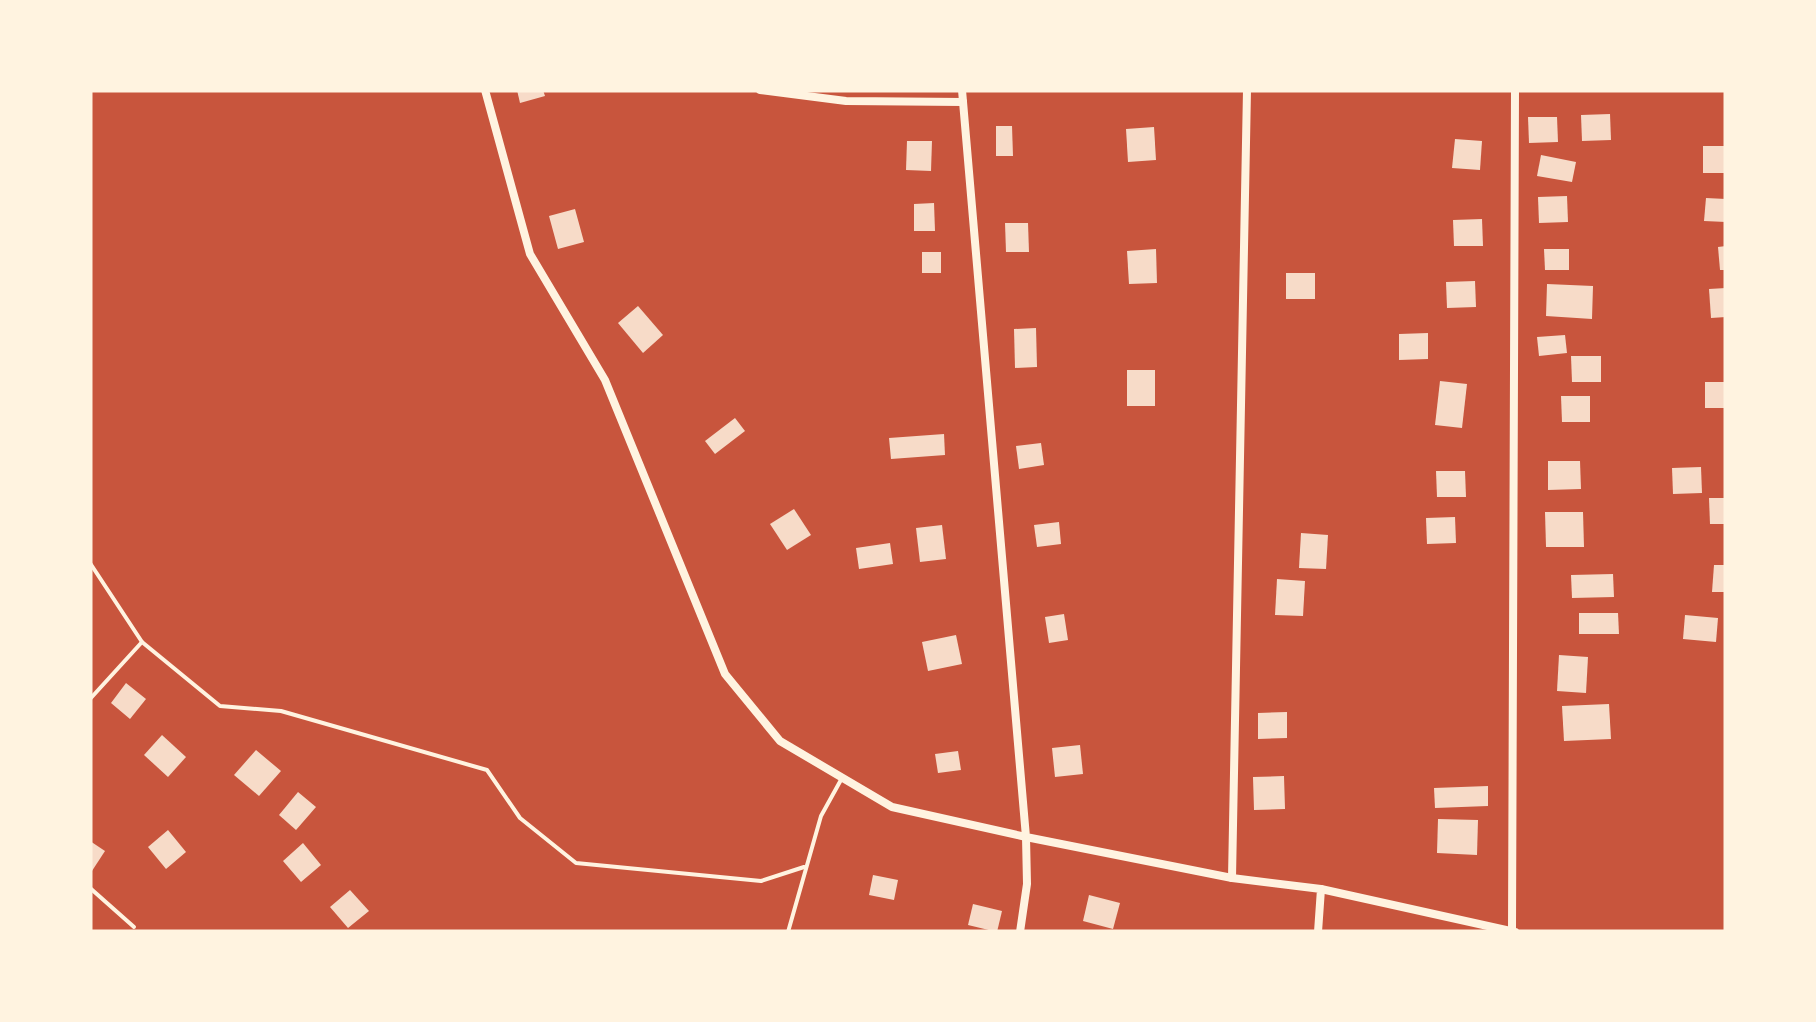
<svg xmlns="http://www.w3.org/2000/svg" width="1816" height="1022" viewBox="0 0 1816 1022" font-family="'Fira Sans',sans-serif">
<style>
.building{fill:#f7dbc8}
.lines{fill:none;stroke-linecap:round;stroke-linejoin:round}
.service{stroke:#fff3e0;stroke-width:4}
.minor{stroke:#fff3e0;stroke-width:8}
</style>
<rect width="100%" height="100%" fill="#c8553d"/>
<g class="building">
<polygon points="517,90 543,90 545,96 520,103"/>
<polygon points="1610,114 1611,140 1582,141 1581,115"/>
<polygon points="1528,117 1557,117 1558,142 1529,143"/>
<polygon points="996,126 1012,126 1013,156 996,156"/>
<polygon points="1154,127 1156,160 1128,162 1126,129"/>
<polygon points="1455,139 1482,141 1480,170 1452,168"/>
<polygon points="907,141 932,141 931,171 906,170"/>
<rect x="1703" y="146" width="23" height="27"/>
<polygon points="1541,155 1576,162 1572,182 1537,176"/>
<polygon points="1567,196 1568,222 1539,223 1538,197"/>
<polygon points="1706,198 1726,199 1726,222 1704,221"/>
<polygon points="934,203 935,231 914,231 914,204"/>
<polygon points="575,209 584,242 558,249 549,216"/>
<polygon points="1482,219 1483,246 1454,246 1453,220"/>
<polygon points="1005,223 1028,223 1029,252 1006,252"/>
<polygon points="1726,246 1726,270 1720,270 1718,247"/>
<polygon points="1156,249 1157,283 1129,284 1127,251"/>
<polygon points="1544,249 1569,249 1569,270 1545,270"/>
<rect x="922" y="252" width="19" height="21"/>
<rect x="1286" y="273" width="29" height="26"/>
<polygon points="1475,281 1476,307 1447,308 1446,282"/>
<polygon points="1547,284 1593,286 1592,319 1546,316"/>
<polygon points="1726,288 1726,317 1711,318 1709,289"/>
<polygon points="638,306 663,335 643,353 618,323"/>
<polygon points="1036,328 1037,367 1015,368 1014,329"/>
<polygon points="1428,333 1428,359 1399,360 1399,334"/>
<polygon points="1565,335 1567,353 1539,356 1537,337"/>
<polygon points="1571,356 1601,356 1601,382 1572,382"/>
<rect x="1127" y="370" width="28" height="36"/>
<polygon points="1440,381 1467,384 1462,428 1435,425"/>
<rect x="1705" y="382" width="21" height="26"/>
<polygon points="1561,396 1590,396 1590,422 1562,422"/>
<polygon points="735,418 745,431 715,454 705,441"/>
<polygon points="944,434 945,455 891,459 889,438"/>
<polygon points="1041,443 1044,465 1019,469 1016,446"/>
<polygon points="1548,461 1580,461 1581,489 1548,490"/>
<polygon points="1701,467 1702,493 1673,494 1672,468"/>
<polygon points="1436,471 1465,471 1466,497 1437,497"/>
<polygon points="1709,498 1726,498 1726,524 1710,524"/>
<polygon points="794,509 811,535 787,550 770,524"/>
<polygon points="1545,512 1583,512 1584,547 1546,547"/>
<polygon points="1455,517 1456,543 1427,544 1426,518"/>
<polygon points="1059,522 1061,544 1037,547 1034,525"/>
<polygon points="942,525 946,559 920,562 916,528"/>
<polygon points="1301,533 1328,535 1326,569 1299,568"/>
<polygon points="890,543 893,564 859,569 856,548"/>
<polygon points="1714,565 1726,565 1726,592 1712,592"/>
<polygon points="1613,574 1614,597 1572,598 1571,575"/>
<polygon points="1277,579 1305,581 1303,616 1275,615"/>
<polygon points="1579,613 1618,613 1619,634 1579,634"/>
<polygon points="1064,614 1068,640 1049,643 1045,617"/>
<polygon points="1685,615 1718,618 1716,642 1683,639"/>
<polygon points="956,635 962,664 928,671 922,642"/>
<polygon points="1559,655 1588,657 1586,693 1557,691"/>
<polygon points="126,683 146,699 130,719 111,703"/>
<polygon points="1609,704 1611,739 1564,741 1562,706"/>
<polygon points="1287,712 1287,738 1258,739 1258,713"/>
<polygon points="162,735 186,757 168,777 144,755"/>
<polygon points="1080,745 1083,774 1055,777 1052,748"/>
<polygon points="256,750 281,771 259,796 234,775"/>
<polygon points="958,751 961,770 938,773 935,754"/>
<polygon points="1284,776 1285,809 1254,810 1253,777"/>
<polygon points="1488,786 1488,806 1435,808 1434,788"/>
<polygon points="298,792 316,807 296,830 279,815"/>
<polygon points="1438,819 1478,820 1477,855 1437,853"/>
<polygon points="168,830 186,852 166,869 148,847"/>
<polygon points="90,841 105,851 90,874"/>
<polygon points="303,843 321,865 301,882 283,861"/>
<polygon points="873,875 898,880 894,900 869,895"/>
<polygon points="350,890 369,911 348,928 330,907"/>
<polygon points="1089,895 1120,903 1113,929 1083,921"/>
<polygon points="973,904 1002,911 997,932 968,925"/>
</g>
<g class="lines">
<g class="service">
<polyline points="90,563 142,642"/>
<polyline points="90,699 142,642 220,706 281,711 487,770 520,818 576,863 761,881 804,867"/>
<polyline points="90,888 134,927"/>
<polyline points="788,932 821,816 842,778"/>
</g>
<g class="minor">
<polyline points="485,90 530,254 605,380 725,674 780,741 892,807 1026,837 1027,884 1020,932"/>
<polyline points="760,90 846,101 963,102"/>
<polyline points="962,90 1026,837 1232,878 1321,889 1318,932"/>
<polyline points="1232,878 1247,90"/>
<polyline points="1321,889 1515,932"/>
<polyline points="1512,931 1515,90"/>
</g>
</g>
<rect width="1816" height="1022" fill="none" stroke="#fff3e0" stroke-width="185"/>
</svg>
